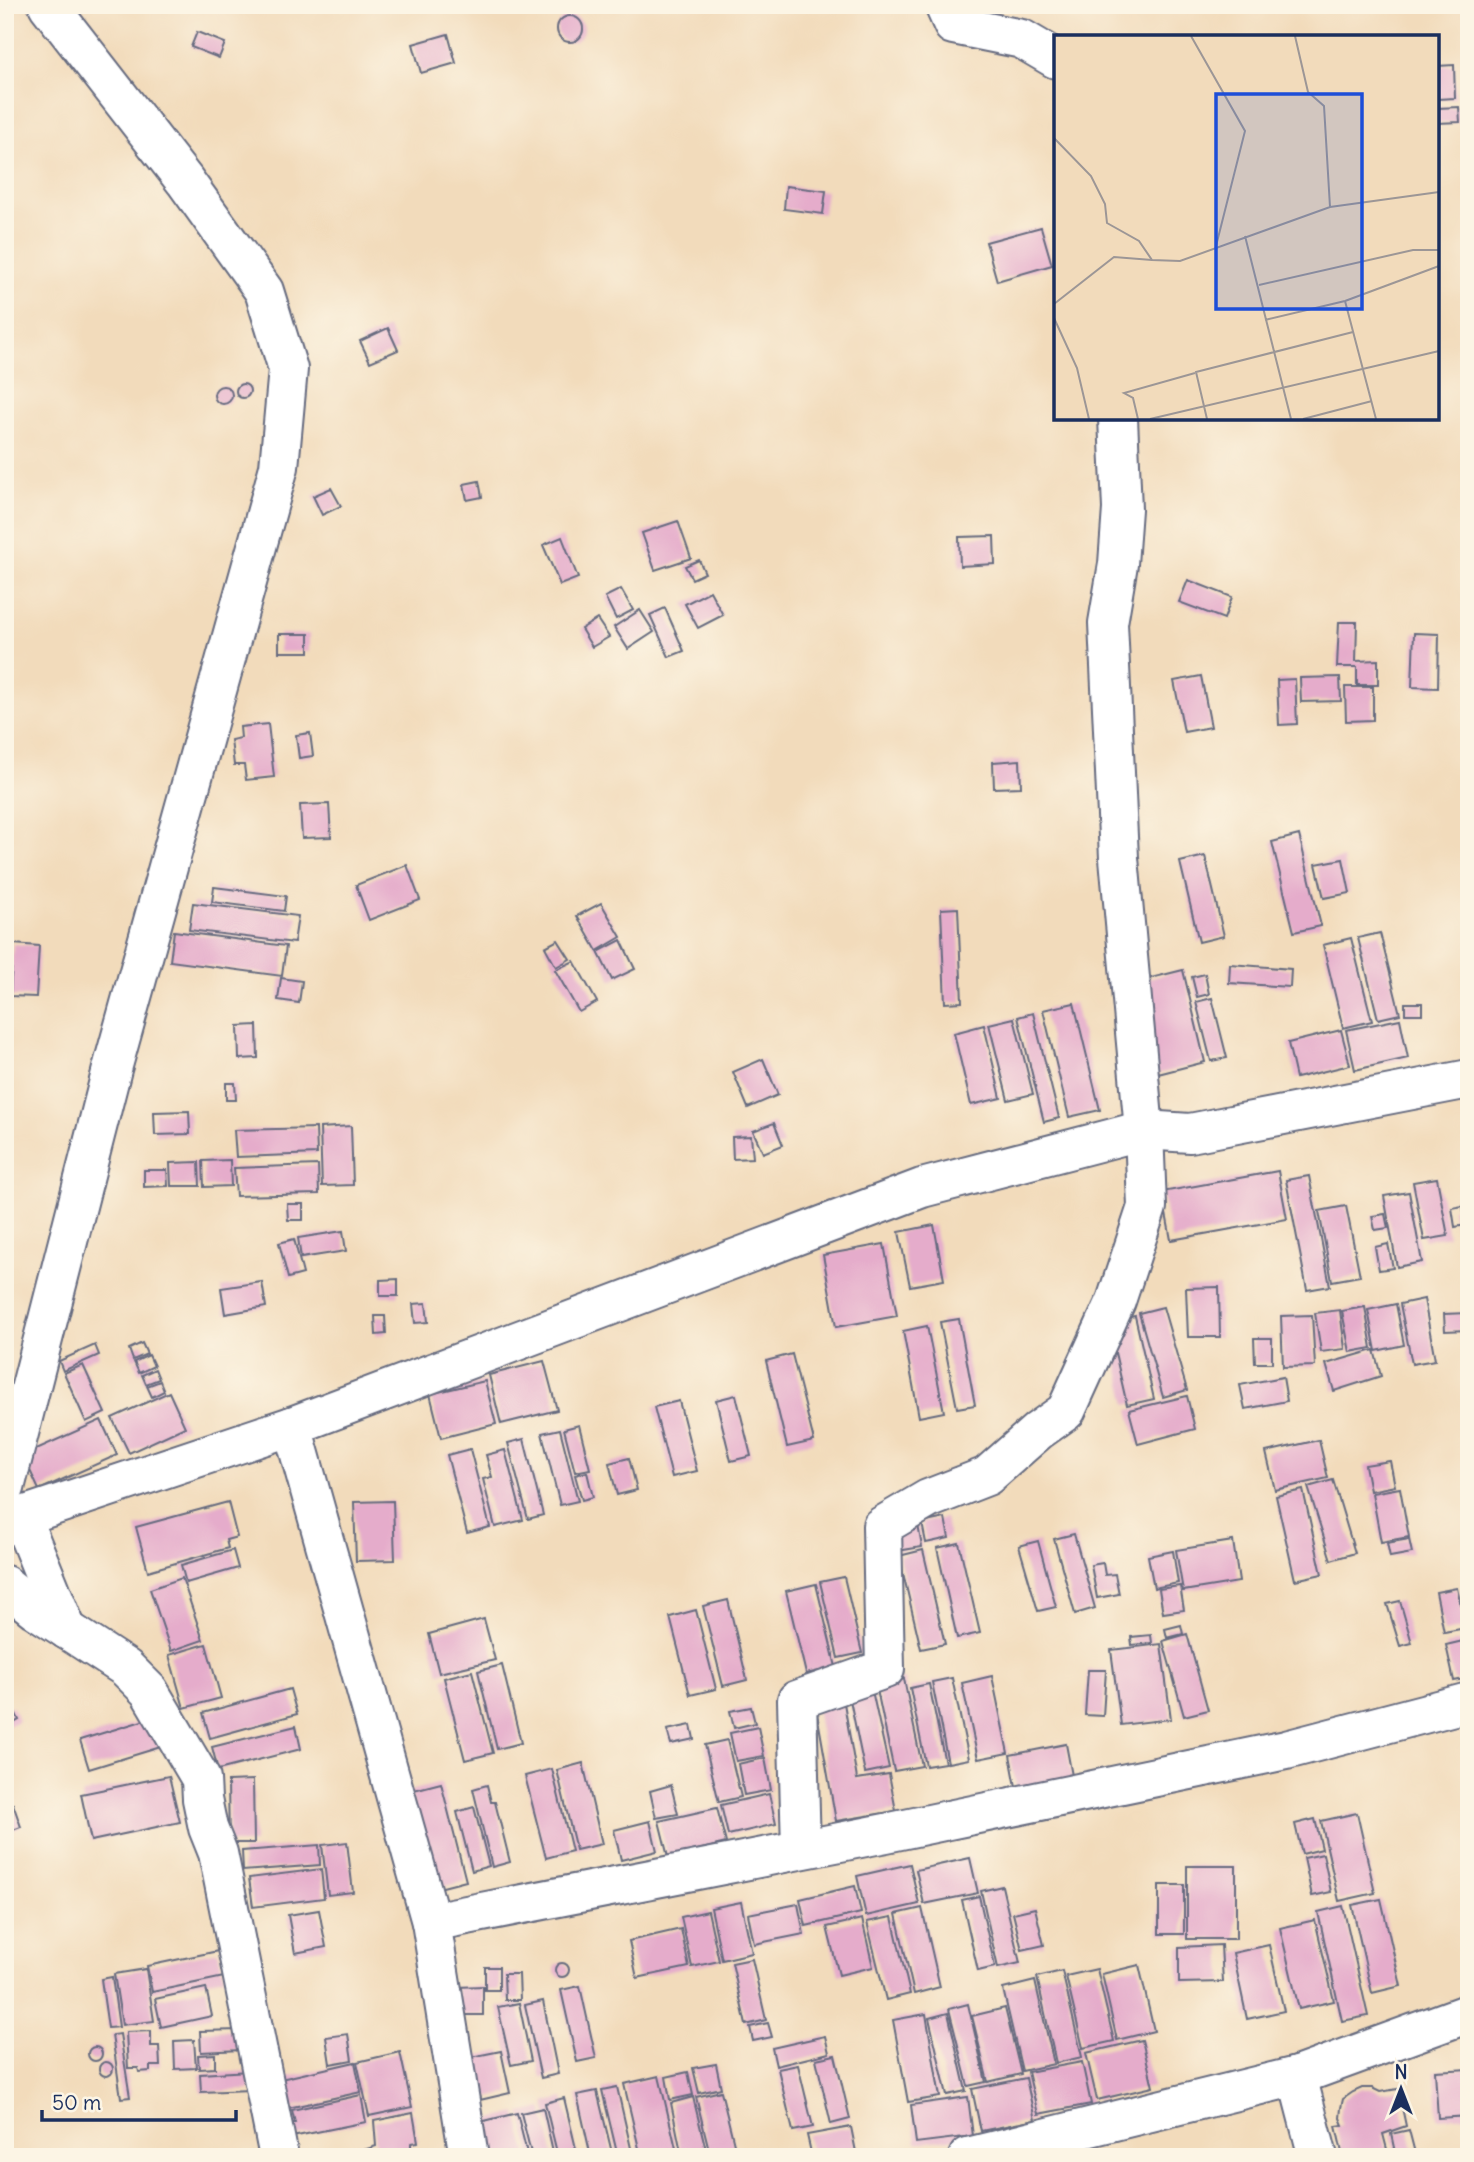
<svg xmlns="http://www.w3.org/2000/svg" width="1474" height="2162" viewBox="0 0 1474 2162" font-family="Delius,sans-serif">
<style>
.building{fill:#e5accb}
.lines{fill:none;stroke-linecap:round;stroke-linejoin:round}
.minor-casing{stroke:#666b7f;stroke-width:42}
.minor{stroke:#fff;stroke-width:38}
.inset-road{fill:none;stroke:#9c9696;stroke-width:2}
.view{fill:#1d4ed8;fill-opacity:0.15;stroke:#1d4ed8;stroke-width:3.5}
.inset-edge{fill:none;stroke:#1b2f5e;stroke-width:3.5}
</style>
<rect width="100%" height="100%" fill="#fcf5e5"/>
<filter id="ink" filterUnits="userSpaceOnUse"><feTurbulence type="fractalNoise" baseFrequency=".0143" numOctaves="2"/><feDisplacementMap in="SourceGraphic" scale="14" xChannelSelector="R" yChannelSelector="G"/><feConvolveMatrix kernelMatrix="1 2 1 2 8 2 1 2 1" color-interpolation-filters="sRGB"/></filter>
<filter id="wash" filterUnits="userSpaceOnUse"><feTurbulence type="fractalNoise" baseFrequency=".00686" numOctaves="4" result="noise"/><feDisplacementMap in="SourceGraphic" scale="28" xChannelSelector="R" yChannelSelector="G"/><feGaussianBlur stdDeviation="1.57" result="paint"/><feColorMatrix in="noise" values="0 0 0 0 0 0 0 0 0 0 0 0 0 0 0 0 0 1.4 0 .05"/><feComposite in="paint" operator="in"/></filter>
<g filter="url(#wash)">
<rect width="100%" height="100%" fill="#f2dbbb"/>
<g id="blocks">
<g class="building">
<circle cx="570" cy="29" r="13"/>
<polygon points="197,32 225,43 219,58 191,47"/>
<polygon points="448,34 456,63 421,73 413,44"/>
<polygon points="1454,65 1455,98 1437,99 1437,66"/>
<polygon points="1459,107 1460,122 1437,123 1437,108"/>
<polygon points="786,186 826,191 823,214 784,209"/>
<polygon points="1041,227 1052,265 997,281 986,242"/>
<polygon points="388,328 398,350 370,362 360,341"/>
<circle cx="243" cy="391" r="7"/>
<circle cx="223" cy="395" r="9"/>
<polygon points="479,481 482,497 467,500 464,484"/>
<polygon points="331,488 341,506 322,515 313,496"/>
<polygon points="678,521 691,558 655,570 642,533"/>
<polygon points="994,536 995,564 960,566 959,537"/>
<polygon points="562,537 578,578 560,585 543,545"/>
<polygon points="699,560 705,573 692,579 685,566"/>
<polygon points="1188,580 1232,597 1224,619 1179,602"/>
<polygon points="621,589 633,610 616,619 605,597"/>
<polygon points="710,591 723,615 698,628 685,604"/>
<polygon points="665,608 684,651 669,657 650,615"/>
<polygon points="640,610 654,632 628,649 614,627"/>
<polygon points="597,619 609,637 592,647 581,629"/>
<polygon points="1339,622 1357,622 1356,661 1378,660 1378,685 1357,685 1357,667 1337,667"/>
<polygon points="1414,633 1439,634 1438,688 1412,687"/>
<rect x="279" y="634" width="30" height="18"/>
<polygon points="1201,676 1211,727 1184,732 1174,681"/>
<polygon points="1340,677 1341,701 1301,702 1300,678"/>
<polygon points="1295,679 1297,724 1279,725 1277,680"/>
<polygon points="1345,687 1373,687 1373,720 1346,721"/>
<polygon points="268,724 274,777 246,780 244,765 234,765 231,740 241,738 240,727"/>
<polygon points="310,733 313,756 299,758 296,735"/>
<polygon points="1020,760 1021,787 994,788 993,762"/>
<polygon points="329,804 331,837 302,838 300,805"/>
<polygon points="1299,835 1321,926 1294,932 1272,842"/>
<polygon points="1205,856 1224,936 1199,942 1180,862"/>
<polygon points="1343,859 1350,893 1324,898 1316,864"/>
<polygon points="407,865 420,900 369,920 356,885"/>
<polygon points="214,887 286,896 284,911 212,902"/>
<polygon points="193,903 298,916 294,943 189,930"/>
<polygon points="601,903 621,937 597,951 577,916"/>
<polygon points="958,908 962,1002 945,1003 941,909"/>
<polygon points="174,931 286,946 282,976 170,961"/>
<polygon points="1380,933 1400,1014 1378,1019 1358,938"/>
<polygon points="1351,938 1372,1021 1343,1028 1323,945"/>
<polygon points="558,940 570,959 556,967 545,947"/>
<polygon points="621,940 635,969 612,980 598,952"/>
<polygon points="13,944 39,946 36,997 10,996"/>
<polygon points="574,961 597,1002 579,1012 555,970"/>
<polygon points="1230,964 1291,969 1290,987 1229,983"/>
<polygon points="1183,970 1205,1062 1158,1074 1135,982"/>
<polygon points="1205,974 1209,994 1197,997 1192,977"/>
<polygon points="281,978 302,981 299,1003 278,1000"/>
<polygon points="1212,998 1227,1058 1211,1061 1196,1002"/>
<polygon points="1074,1003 1100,1110 1069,1117 1043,1010"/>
<rect x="1405" y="1003" width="17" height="11"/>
<polygon points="1033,1013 1059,1118 1044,1122 1018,1017"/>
<polygon points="1014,1018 1033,1094 1008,1100 989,1024"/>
<polygon points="1400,1019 1408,1058 1355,1070 1346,1030"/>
<polygon points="257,1025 258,1058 239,1059 238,1026"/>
<polygon points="984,1025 1001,1098 971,1105 954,1033"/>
<polygon points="1341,1030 1350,1065 1296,1078 1288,1043"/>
<polygon points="763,1059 778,1095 748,1108 733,1072"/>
<polygon points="226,1083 235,1083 236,1100 226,1100"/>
<polygon points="189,1111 190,1134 155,1135 154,1112"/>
<polygon points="774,1123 783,1145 763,1153 753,1131"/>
<polygon points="351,1126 353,1185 322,1186 320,1128"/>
<polygon points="316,1128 317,1154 236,1157 234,1130"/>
<polygon points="751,1136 753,1158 733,1159 732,1137"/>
<polygon points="230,1160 231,1186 204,1187 203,1161"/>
<polygon points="199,1162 200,1186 171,1186 170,1163"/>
<polygon points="318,1165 319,1194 236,1196 234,1168"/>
<polygon points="144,1170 167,1170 168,1186 144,1187"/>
<polygon points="1278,1171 1287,1219 1171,1240 1162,1192"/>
<polygon points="1309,1176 1330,1286 1307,1290 1286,1180"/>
<polygon points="1437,1178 1448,1236 1424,1240 1413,1182"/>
<polygon points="1409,1192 1422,1262 1397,1267 1384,1196"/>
<polygon points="287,1204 303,1204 303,1220 288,1220"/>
<polygon points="1346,1206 1360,1276 1332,1281 1319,1211"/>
<polygon points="1463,1206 1466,1225 1455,1227 1452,1208"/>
<polygon points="1385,1214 1388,1228 1375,1230 1372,1216"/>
<polygon points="934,1225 944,1280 910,1286 899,1232"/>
<polygon points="343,1231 346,1251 301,1258 298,1238"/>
<polygon points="294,1239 303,1274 288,1278 279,1243"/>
<polygon points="884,1244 897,1316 836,1327 823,1255"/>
<polygon points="1388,1244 1393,1268 1379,1270 1375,1247"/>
<polygon points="398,1279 398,1296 380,1296 380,1280"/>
<polygon points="262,1282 266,1307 225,1314 221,1288"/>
<polygon points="1219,1287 1220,1337 1188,1337 1186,1288"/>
<polygon points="1424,1299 1435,1360 1412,1364 1400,1304"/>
<polygon points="426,1303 428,1322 415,1323 413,1304"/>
<polygon points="1396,1304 1404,1345 1376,1351 1368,1310"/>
<polygon points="1163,1307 1187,1390 1163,1397 1139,1313"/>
<polygon points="1365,1307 1372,1348 1350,1352 1342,1311"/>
<polygon points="1340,1310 1345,1349 1321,1352 1315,1313"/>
<polygon points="1467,1313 1468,1330 1445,1331 1444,1314"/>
<polygon points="1312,1315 1315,1366 1283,1367 1281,1316"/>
<polygon points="375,1316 385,1316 386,1334 376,1335"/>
<polygon points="1135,1316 1154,1399 1127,1405 1108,1322"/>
<polygon points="959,1319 975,1405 957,1408 940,1322"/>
<polygon points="927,1326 944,1412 919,1417 903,1331"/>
<polygon points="1254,1338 1272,1338 1272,1363 1255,1363"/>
<polygon points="142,1343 147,1354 133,1360 129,1349"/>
<polygon points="95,1345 99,1355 63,1371 59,1361"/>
<polygon points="1374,1350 1381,1376 1334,1391 1326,1364"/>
<polygon points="792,1354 814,1441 787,1447 766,1361"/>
<polygon points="149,1355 154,1366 139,1373 134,1362"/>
<polygon points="544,1361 557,1410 501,1424 489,1375"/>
<polygon points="83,1365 105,1413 86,1422 64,1373"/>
<polygon points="155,1369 159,1379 146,1384 142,1375"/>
<polygon points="1283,1377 1287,1401 1245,1409 1240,1385"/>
<polygon points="160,1381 164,1391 152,1397 147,1386"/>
<polygon points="485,1381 496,1424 441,1438 430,1394"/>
<polygon points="169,1392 185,1427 129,1453 112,1418"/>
<polygon points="736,1395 751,1456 731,1461 716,1400"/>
<polygon points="1187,1396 1195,1429 1138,1444 1129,1410"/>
<polygon points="679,1401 697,1471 672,1477 654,1407"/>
<polygon points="101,1420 117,1455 39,1490 23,1455"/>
<polygon points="579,1425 590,1469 575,1472 564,1429"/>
<polygon points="560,1429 578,1501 560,1505 542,1433"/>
<polygon points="524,1439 543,1515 528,1519 508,1443"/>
<polygon points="1319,1440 1328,1478 1275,1490 1266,1452"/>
<polygon points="470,1449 490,1527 467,1533 447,1455"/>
<polygon points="505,1450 523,1520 495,1527 483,1479 492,1477 486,1455"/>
<polygon points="629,1458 637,1490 617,1495 609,1463"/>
<polygon points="1390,1461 1395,1486 1370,1491 1365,1465"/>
<polygon points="587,1472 593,1497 582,1500 575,1475"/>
<polygon points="1333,1480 1355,1553 1331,1560 1308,1487"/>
<polygon points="1400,1488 1409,1537 1381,1542 1372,1493"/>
<polygon points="1303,1490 1322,1574 1295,1580 1276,1496"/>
<polygon points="393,1501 395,1560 356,1561 354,1502"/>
<polygon points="228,1502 237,1537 226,1540 228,1548 148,1571 136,1527"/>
<polygon points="945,1518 949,1538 926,1543 922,1523"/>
<polygon points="918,1525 922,1547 897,1551 893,1530"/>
<polygon points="1074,1534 1095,1608 1075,1614 1054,1539"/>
<polygon points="1409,1539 1412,1553 1390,1557 1387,1543"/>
<polygon points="1038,1541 1056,1607 1038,1611 1019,1546"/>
<polygon points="1233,1541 1239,1582 1183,1591 1176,1550"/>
<polygon points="959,1543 980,1633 957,1638 937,1548"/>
<polygon points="233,1550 238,1568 186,1583 181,1565"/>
<polygon points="923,1550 945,1644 921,1649 899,1556"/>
<polygon points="1173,1551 1178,1583 1154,1588 1148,1556"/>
<polygon points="1103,1563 1105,1575 1115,1574 1119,1594 1097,1598 1091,1565"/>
<polygon points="844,1577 862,1653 838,1658 820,1582"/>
<polygon points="182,1578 203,1640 171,1651 150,1589"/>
<polygon points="816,1584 836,1667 806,1674 786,1591"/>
<polygon points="1180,1586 1184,1610 1163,1613 1159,1589"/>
<polygon points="1457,1588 1466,1628 1444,1632 1436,1592"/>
<polygon points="728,1600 747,1680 723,1686 703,1606"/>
<polygon points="1400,1601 1412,1643 1400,1646 1387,1604"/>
<polygon points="696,1610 716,1689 690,1695 670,1617"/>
<polygon points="484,1619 495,1660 439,1673 429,1634"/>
<polygon points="1181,1625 1183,1634 1167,1638 1165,1629"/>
<polygon points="1187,1634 1208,1710 1184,1716 1163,1641"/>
<polygon points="1151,1635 1152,1643 1132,1645 1131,1637"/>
<polygon points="1463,1641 1469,1665 1469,1678 1454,1681 1446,1645"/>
<polygon points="206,1644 221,1698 184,1708 169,1655"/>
<polygon points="1161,1644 1171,1719 1121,1725 1111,1650"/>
<polygon points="502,1665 521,1743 497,1749 478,1671"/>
<polygon points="1088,1670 1106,1670 1103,1716 1085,1715"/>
<polygon points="472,1671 493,1753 465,1760 444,1678"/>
<polygon points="992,1676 1008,1753 978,1759 962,1683"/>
<polygon points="952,1678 969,1759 948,1763 932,1682"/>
<polygon points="904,1679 922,1766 894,1771 876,1685"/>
<polygon points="929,1684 945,1763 926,1766 910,1688"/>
<polygon points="871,1686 889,1768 865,1773 848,1690"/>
<polygon points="290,1689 297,1714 210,1738 203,1713"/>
<polygon points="843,1697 857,1779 889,1774 896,1811 836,1821 815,1702"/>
<polygon points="12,1706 19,1720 5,1728 5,1709"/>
<polygon points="751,1707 755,1723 734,1728 730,1711"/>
<polygon points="155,1717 164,1746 89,1769 80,1740"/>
<polygon points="691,1725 694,1739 671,1744 667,1730"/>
<polygon points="296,1726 301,1749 218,1770 212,1747"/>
<polygon points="758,1727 764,1756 736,1761 730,1733"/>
<polygon points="727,1740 741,1797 719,1802 705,1745"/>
<polygon points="1066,1744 1073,1781 1017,1792 1010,1755"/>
<polygon points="765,1758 771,1790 744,1795 738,1764"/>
<polygon points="583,1763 602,1844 576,1850 557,1770"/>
<polygon points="552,1769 572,1851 546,1858 525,1776"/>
<polygon points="169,1776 180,1822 91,1841 81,1794"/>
<polygon points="253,1780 254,1843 229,1843 228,1781"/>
<polygon points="441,1783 466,1881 435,1889 410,1791"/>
<polygon points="487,1785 491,1802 495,1802 510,1862 492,1867 473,1789"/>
<polygon points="671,1785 678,1814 656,1818 650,1791"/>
<polygon points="769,1794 776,1824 728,1835 721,1805"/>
<polygon points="13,1804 21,1827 5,1833 5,1806"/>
<polygon points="474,1807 489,1866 472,1871 457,1812"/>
<polygon points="717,1808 726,1843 668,1857 659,1821"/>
<polygon points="1357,1813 1375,1893 1339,1901 1321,1821"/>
<polygon points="1315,1819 1322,1849 1302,1854 1295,1824"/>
<polygon points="650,1821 657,1851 621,1860 614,1830"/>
<polygon points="347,1842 353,1892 328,1895 322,1845"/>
<polygon points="319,1845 320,1865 243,1871 242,1851"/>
<polygon points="1323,1854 1331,1892 1312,1896 1304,1858"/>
<polygon points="970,1858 978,1893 924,1904 916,1870"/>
<polygon points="910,1864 919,1904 866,1916 857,1876"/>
<rect x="1187" y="1866" width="49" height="73"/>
<polygon points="321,1869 324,1898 253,1907 249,1878"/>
<rect x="1159" y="1885" width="25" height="49"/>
<polygon points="855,1886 861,1913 806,1926 800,1899"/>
<polygon points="1002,1886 1020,1963 998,1968 981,1891"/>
<polygon points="979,1896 995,1967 978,1971 962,1900"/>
<polygon points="1381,1899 1401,1986 1372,1993 1352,1905"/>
<polygon points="741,1902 752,1953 722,1960 711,1908"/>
<polygon points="798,1904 804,1934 754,1944 748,1914"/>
<polygon points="1343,1906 1368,2016 1342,2021 1318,1912"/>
<polygon points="922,1908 940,1987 914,1994 896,1914"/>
<polygon points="1035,1908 1044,1945 1022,1950 1013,1913"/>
<polygon points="319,1910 326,1947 295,1953 288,1915"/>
<polygon points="708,1911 719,1961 692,1967 681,1917"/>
<polygon points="892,1917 910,1994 886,2000 867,1922"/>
<polygon points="862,1919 873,1967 839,1975 827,1927"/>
<polygon points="1315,1920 1334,2001 1299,2009 1280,1928"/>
<polygon points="681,1929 689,1967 637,1978 629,1941"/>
<polygon points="1221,1945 1223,1982 1179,1983 1179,1947"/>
<polygon points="1269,1945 1284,2011 1247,2019 1233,1953"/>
<polygon points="218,1951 224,1977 152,1992 147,1966"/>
<polygon points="752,1959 766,2020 746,2025 732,1963"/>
<circle cx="562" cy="1970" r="7"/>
<polygon points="1139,1965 1154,2031 1117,2040 1102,1974"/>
<rect x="485" y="1967" width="14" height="23"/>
<polygon points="146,1969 154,2021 122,2025 114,1974"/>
<polygon points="1097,1969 1114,2041 1083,2048 1066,1976"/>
<polygon points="1062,1971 1082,2057 1056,2063 1037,1977"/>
<polygon points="504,1974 519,1974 520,2000 505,2000"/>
<polygon points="112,1977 119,2027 108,2028 101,1979"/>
<polygon points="1035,1981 1054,2064 1022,2071 1003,1989"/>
<polygon points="483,1986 483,2015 457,2015 457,1987"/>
<polygon points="580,1986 596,2058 577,2062 561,1990"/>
<polygon points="206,1988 212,2016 161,2027 155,1999"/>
<polygon points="543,2001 558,2074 541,2078 525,2005"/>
<polygon points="519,2003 531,2061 511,2065 498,2007"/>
<polygon points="968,2004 986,2082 968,2086 949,2009"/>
<polygon points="1005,2008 1021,2074 988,2082 972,2016"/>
<polygon points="948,2013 966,2091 947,2095 929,2018"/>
<polygon points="926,2014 940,2097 908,2102 893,2020"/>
<polygon points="768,2023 772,2037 753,2041 750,2027"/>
<polygon points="240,2030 241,2050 201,2052 200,2031"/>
<polygon points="151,2031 151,2046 159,2046 160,2066 150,2066 150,2071 139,2072 138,2068 128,2068 126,2032"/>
<polygon points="120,2034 130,2097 121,2098 112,2035"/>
<polygon points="348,2034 352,2060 330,2064 326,2037"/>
<polygon points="825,2036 829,2053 776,2066 772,2048"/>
<polygon points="194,2040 196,2068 175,2069 174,2041"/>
<polygon points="1142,2040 1153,2087 1097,2100 1086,2053"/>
<circle cx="95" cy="2054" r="7"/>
<polygon points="501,2051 510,2093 480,2100 471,2057"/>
<polygon points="400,2052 412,2107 369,2116 357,2062"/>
<polygon points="215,2054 215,2068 199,2069 198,2055"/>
<polygon points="835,2055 850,2119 831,2124 816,2059"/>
<circle cx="106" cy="2069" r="7"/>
<polygon points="355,2062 361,2092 279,2110 272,2081"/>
<polygon points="1082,2062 1091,2104 1038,2114 1028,2072"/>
<polygon points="716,2064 721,2088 699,2093 693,2068"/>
<polygon points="798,2065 813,2127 793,2131 778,2069"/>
<polygon points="1469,2069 1469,2116 1438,2118 1435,2071"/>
<polygon points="249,2071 250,2090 201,2092 200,2074"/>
<polygon points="688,2072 693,2095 670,2100 666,2077"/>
<polygon points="659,2076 678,2157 641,2157 624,2084"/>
<polygon points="1026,2078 1035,2120 981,2131 972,2089"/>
<polygon points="617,2087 633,2157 618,2157 602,2090"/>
<polygon points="1362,2088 1372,2088 1380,2092 1398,2089 1406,2126 1383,2134 1389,2157 1343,2157 1336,2126 1343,2125 1340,2118 1341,2108 1343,2099 1353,2092"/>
<polygon points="597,2091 613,2157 591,2157 577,2095"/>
<polygon points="721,2091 735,2148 710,2154 696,2097"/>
<polygon points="361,2095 366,2122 287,2138 284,2125 295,2123 292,2110"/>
<polygon points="693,2097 707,2154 682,2157 671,2103"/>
<polygon points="968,2097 973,2136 916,2143 911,2105"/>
<polygon points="564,2098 578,2157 558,2157 545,2103"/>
<polygon points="543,2108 554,2157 532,2157 521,2113"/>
<polygon points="413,2113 418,2142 411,2143 411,2157 343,2157 376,2146 374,2121"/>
<polygon points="517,2113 528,2157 484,2157 476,2123"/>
<polygon points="851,2127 857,2157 812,2157 807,2135"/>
<polygon points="1409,2130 1416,2157 1396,2157 1391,2134"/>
</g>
</g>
</g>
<g filter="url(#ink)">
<use href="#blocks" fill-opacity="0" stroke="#666b7f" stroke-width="2"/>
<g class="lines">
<defs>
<g id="minor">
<polyline points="944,5 953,25 1022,39 1056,59"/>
<polyline points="292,1426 431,1922 469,2157"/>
<polyline points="5,1488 112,1069 279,467 288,369 264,291 185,181 48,5"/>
<polyline points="21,1517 67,1630"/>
<polyline points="5,1522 292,1426 922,1188 1144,1130 1190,1133 1469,1079"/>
<polyline points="5,1585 35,1609 126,1668 149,1691 201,1779 202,1799 208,1828 218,1853 279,2157"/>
<polyline points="801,1849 797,1700 885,1669 882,1526 928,1499 987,1476 1038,1431 1066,1411 1116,1301 1147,1207 1144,1130 1119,858 1108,623 1118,564 1122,509 1118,418"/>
<polyline points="431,1922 886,1833 1286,1750 1469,1702"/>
<polyline points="1297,2076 1469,2013"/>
<polyline points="968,2157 1297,2076 1318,2157"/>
</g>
</defs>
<use href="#minor" class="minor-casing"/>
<use href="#minor" class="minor"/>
</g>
</g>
<g transform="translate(1054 35)">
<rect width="385" height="385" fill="#f2dbbb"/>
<path class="inset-road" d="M137,1l54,95 -29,115M241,1l13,56 16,14 6,101M0,103l37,38 14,28 2,19 32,18 13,19 28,1 150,-54 109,-15M191,201l46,183M205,250l154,-35h26M291,266l94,-35M0,269l60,-47 38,3M0,283l23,50 12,51M211,285l80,-19 31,118M84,384l-5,-21 -9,-5 71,-20M96,384l289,-68M153,384l-11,-47 157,-40M249,384l69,-18"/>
<path class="view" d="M162,59h146v215h-146z"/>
<rect width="385" height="385" class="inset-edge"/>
</g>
<rect width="1474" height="2162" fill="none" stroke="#fcf5e5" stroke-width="28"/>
<g transform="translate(1401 2089)" stroke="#fcf5e5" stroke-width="5" paint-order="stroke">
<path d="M0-5L12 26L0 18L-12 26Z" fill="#1b2f5e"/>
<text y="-10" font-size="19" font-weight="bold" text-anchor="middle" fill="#1b2f5e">N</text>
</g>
<path d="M42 2110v10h194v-10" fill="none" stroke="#1b2f5e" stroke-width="3.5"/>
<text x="52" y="2110" font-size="21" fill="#1b2f5e" stroke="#fcf5e5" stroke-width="5" paint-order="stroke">50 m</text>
</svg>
